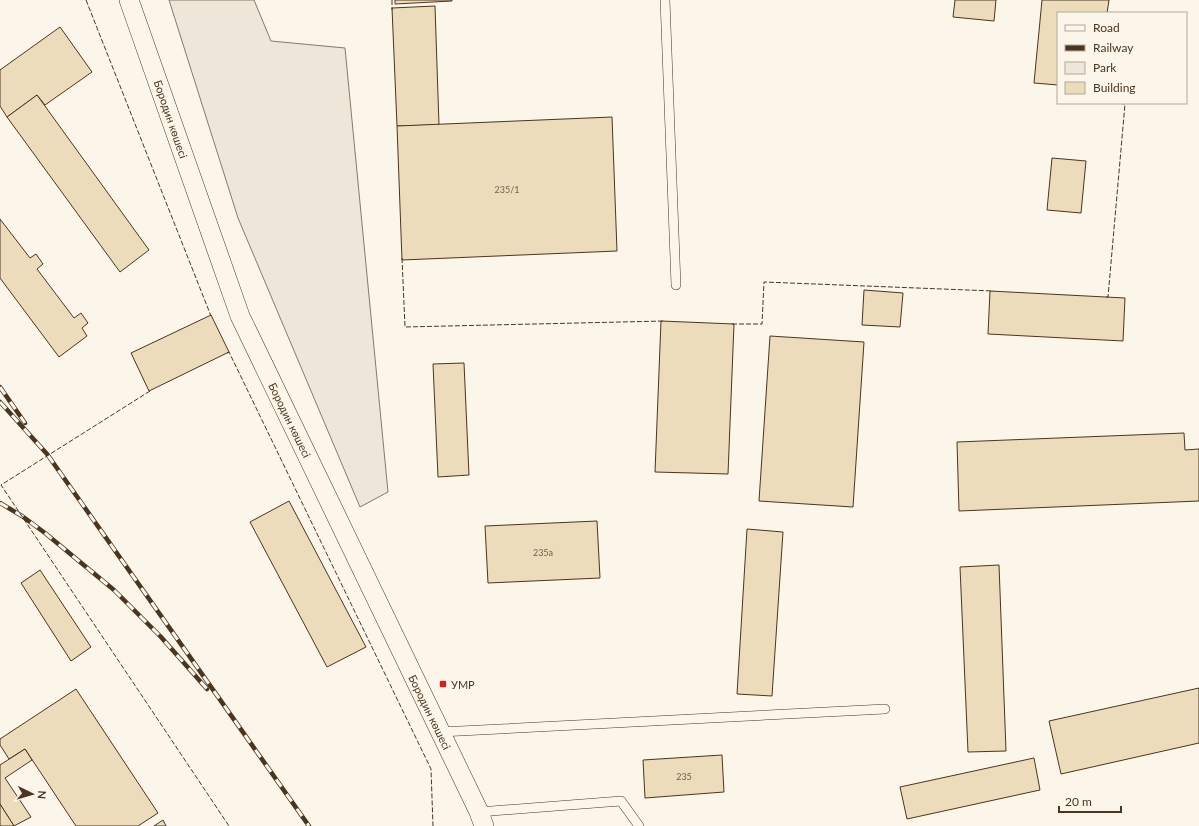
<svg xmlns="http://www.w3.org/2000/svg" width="1199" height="826" viewBox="0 0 1199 826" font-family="Lato,sans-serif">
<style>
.green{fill:#ede6d9;stroke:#887966}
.building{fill:#ecdcbc;stroke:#4a3520}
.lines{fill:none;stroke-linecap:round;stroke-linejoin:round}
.lane-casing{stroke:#4a3520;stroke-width:10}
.street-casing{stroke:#4a3520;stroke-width:20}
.lane{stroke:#fbf6e9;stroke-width:9}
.street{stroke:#fbf6e9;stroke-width:19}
.rail-casing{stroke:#4a3520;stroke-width:4.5}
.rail{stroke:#fbf6e9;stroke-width:3;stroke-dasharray:9;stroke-linecap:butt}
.fence{stroke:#4a3520;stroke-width:1;stroke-dasharray:5 2;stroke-linecap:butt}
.poi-dot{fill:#c62828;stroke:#fbf6e9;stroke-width:1.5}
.labels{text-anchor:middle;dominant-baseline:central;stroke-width:3;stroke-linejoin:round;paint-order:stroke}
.number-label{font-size:9px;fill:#725f47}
.street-label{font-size:11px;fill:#4a3520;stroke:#fbf6e9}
.poi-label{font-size:11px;fill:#4a3520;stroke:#fbf6e9;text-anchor:start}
</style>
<rect width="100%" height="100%" fill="#fbf6e9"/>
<polygon class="green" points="169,0 254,0 271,41 345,48 388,492 360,507 238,218"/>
<g class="building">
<polygon points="395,0 452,0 452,1 395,4"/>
<polygon points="955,0 996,0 994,21 953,17"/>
<polygon points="1042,0 1109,0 1107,13 1058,13 1058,85 1034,83"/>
<polygon points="435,6 439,125 397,126 392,8"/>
<polygon points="60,27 92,72 45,105 37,95 7,117 0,106 0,70"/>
<polygon points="37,95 149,250 120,272 7,117"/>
<polygon points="612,117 617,251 402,260 397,126"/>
<polygon points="1052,158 1086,161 1081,213 1047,210"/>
<polygon points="0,219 30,258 36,254 43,264 37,269 74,318 81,313 88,323 82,328 87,336 59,357 0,278"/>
<polygon points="864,290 903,293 900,327 862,325"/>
<polygon points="990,291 1125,298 1123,341 988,334"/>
<polygon points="211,315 229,352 149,391 131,353"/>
<polygon points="661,321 734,324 728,474 655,472"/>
<polygon points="770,336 864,342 853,507 759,501"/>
<polygon points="464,363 469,475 438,477 433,364"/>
<polygon points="1184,433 1185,450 1199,449 1199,501 959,511 957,442"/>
<polygon points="289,501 366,647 327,667 250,522"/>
<polygon points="597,521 600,578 488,583 485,526"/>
<polygon points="747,529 783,532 772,696 737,694"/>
<polygon points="999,565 1006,751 968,752 960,567"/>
<polygon points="40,570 91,647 71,661 21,583"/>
<polygon points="1199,688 1199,743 1061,774 1049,721"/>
<polygon points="76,689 158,813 138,826 76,826 25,749 9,759 0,745 0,739"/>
<polygon points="25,749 32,760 5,778 31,817 14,826 0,804 0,765"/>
<polygon points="722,755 724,792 645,798 643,760"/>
<polygon points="1034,758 1040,790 907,819 900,787"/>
<polygon points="0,804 14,826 0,826"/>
<polygon points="163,820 166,826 154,826"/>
</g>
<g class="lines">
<defs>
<g id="lane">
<polyline points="665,0 676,285"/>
<polyline points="440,732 885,709"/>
<polyline points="479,812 621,801 639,826"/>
</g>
<polyline id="street" points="129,0 240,316 479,812 484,826"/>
</defs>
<use href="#lane" class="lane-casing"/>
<use href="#street" class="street-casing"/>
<use href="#lane" class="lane"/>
<use href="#street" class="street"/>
<defs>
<g id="rail">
<polyline points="0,387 25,423"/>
<polyline points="0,402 47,454 309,826"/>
<polyline points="0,503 22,516 45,533 114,590 161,637 207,689"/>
</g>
</defs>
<use href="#rail" class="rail-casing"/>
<use href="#rail" class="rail"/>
<g class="fence">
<polyline points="86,0 211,316"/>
<polyline points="392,0 392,10"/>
<polyline points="402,258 405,327 664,321"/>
<polyline points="1106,297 1108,297 1125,104 1116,103"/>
<polyline points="732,324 762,324 764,282 993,291"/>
<polyline points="227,353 229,352 431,769 433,826"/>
<polyline points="150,391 1,485 229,826"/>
</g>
</g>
<rect class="poi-dot" x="439" y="680" width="8" height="8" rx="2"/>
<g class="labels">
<g class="number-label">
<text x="507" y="189">235/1</text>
<text x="543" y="552">235а</text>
<text x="684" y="776">235</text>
</g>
<g class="street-label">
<text transform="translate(171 119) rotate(71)">Бородин көшесі</text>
<text transform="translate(290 420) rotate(64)">Бородин көшесі</text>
<text transform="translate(430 712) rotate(64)">Бородин көшесі</text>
</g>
<g class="poi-label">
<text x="451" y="684">УМР</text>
</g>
</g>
<rect x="1057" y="12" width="130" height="92" fill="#fbf6e9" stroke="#b4a999"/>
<rect x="1065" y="25" width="20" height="6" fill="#fbf6e9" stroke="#b4a999"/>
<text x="1093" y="32" font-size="12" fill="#4a3520">Road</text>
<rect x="1065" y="45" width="20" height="6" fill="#4a3520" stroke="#b4a999"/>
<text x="1093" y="52" font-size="12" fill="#4a3520">Railway</text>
<rect x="1065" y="62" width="20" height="12" fill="#ede6d9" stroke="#b4a999"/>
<text x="1093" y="72" font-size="12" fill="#4a3520">Park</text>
<rect x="1065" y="82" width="20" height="12" fill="#ecdcbc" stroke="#b4a999"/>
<text x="1093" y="92" font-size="12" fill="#4a3520">Building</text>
<g transform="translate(32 794) rotate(95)" stroke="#fbf6e9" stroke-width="3" paint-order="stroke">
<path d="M0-3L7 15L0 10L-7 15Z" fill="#4a3520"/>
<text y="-6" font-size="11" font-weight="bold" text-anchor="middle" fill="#4a3520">N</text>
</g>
<path d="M1059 806v6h62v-6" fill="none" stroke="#4a3520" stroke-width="2"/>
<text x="1065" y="806" font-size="12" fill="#4a3520" stroke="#fbf6e9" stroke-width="3" paint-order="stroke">20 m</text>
</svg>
